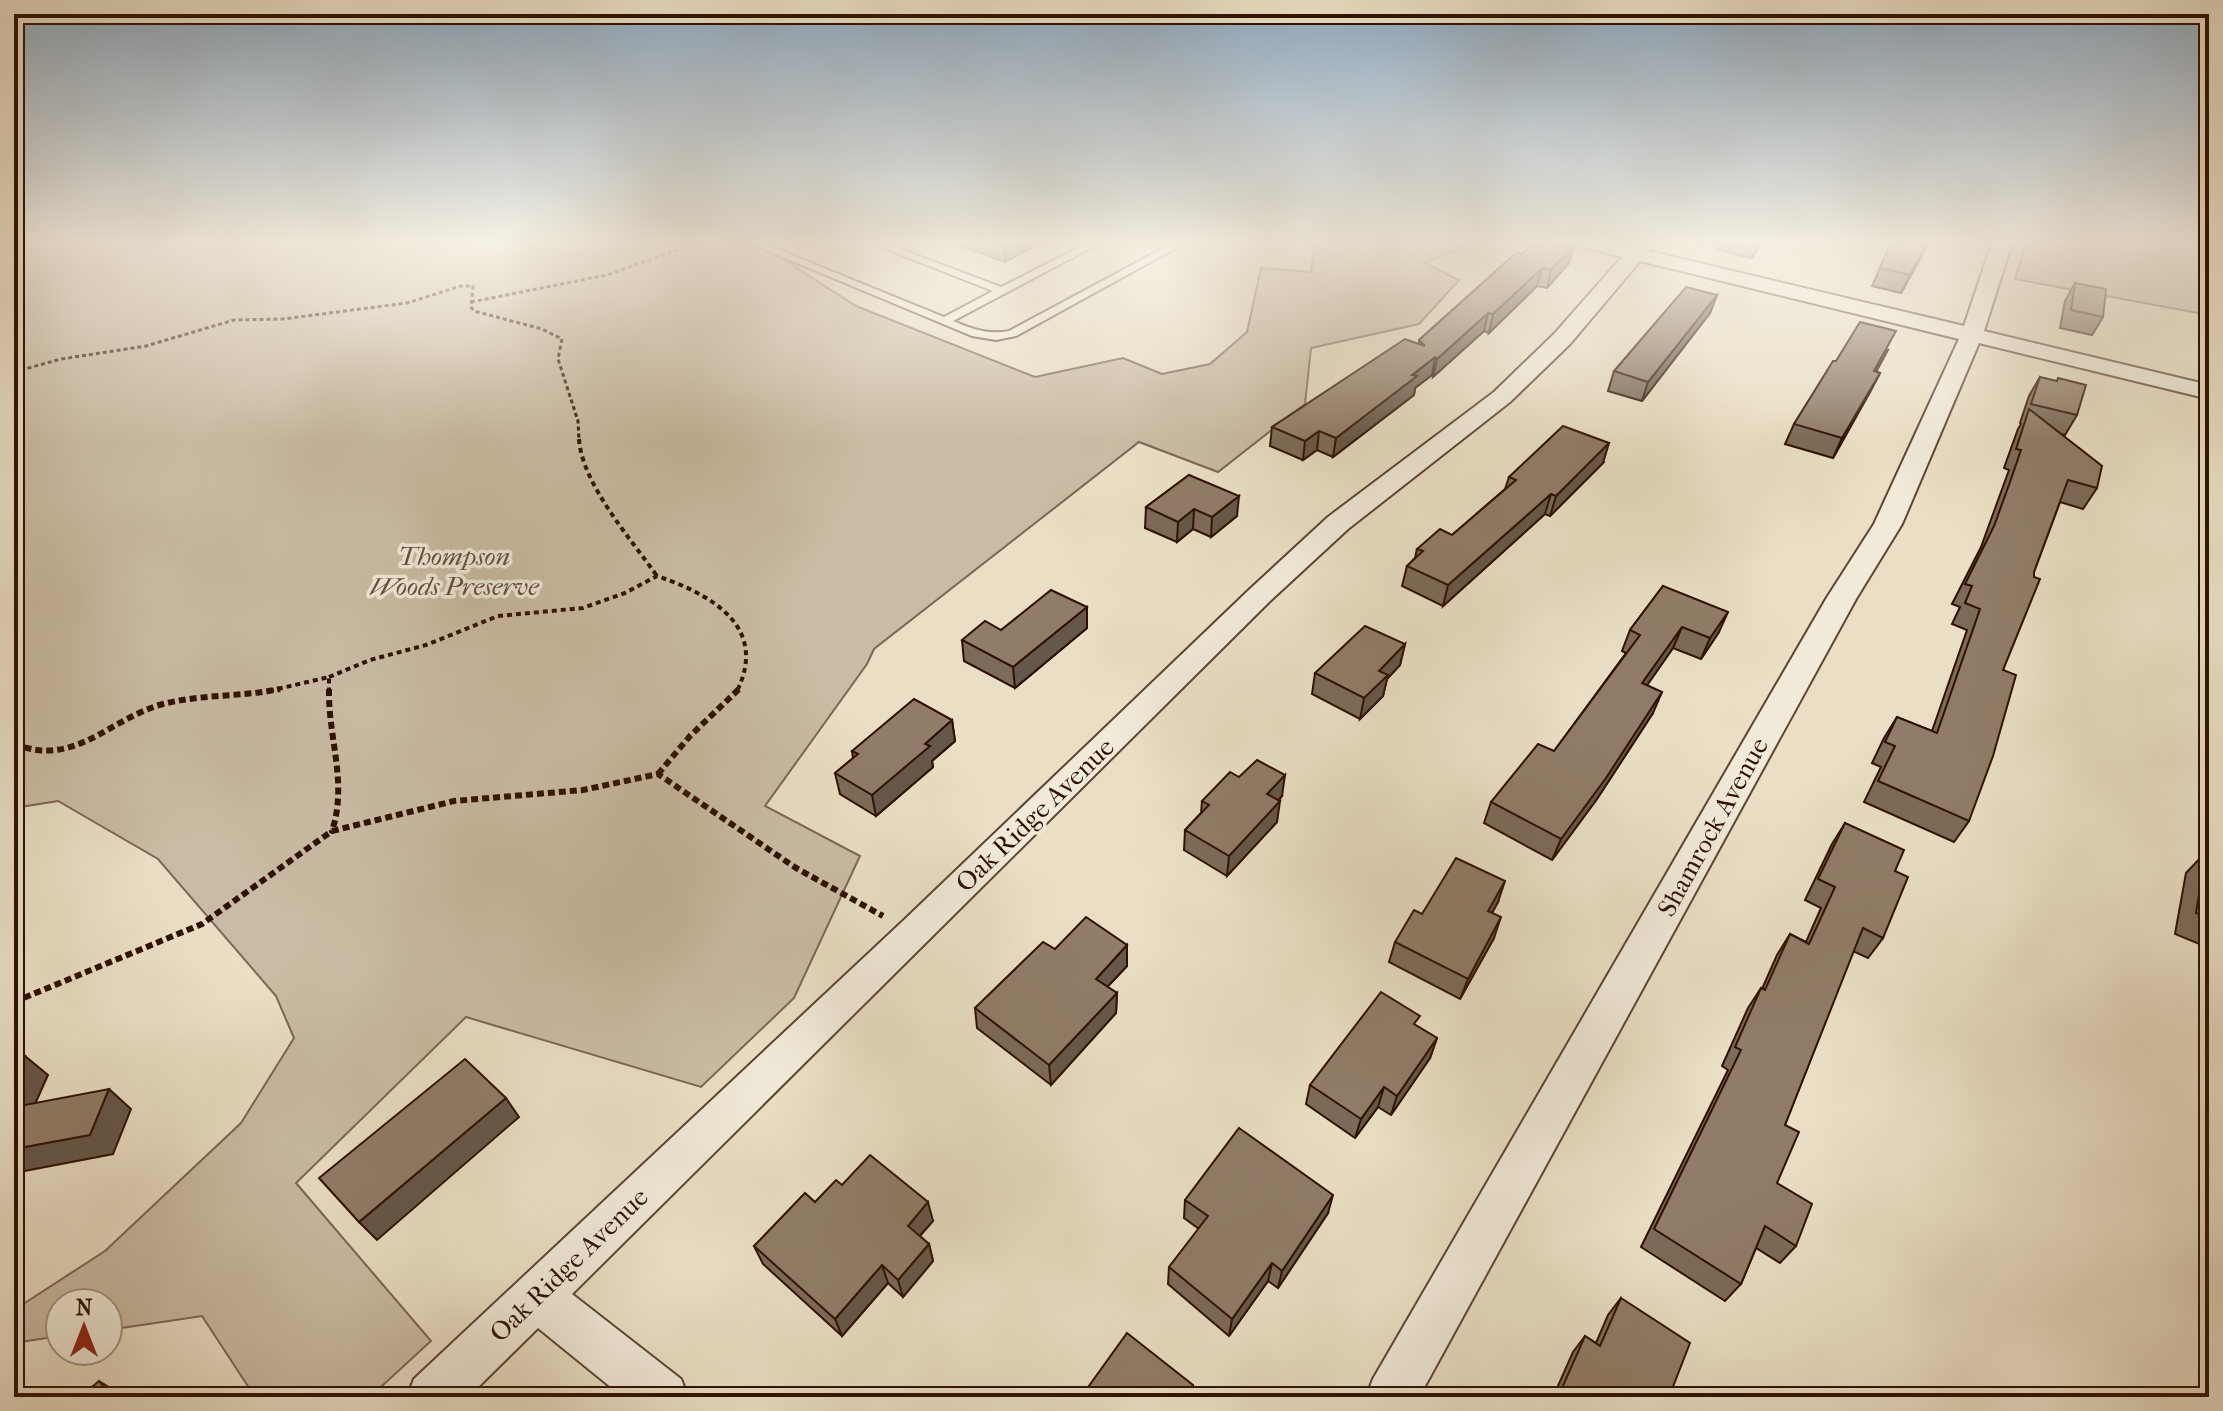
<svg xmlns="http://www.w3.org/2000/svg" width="2223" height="1411" viewBox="0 0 2223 1411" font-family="'IM FELL French Canon',serif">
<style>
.green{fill:#cabca4;stroke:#7c6654;stroke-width:2}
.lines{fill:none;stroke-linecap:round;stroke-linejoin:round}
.lane-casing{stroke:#5d4434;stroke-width:4}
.street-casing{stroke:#5d4434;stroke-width:4}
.path-far2{stroke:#2e1104;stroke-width:3;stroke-dasharray:4 3;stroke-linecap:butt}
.path-far1{stroke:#2e1104;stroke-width:4;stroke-dasharray:5 4;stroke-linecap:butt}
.path{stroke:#2e1104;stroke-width:6;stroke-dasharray:7 4;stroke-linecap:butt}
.lane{fill:#f1ead9;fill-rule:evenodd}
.street{fill:#f1ead9;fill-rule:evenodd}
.wall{fill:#7c6b59;stroke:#2e1104;stroke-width:2}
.shaded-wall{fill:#655749;stroke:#2e1104;stroke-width:2}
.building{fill:#907c68;stroke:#2e1104;stroke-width:2}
.labels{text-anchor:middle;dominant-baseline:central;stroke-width:7;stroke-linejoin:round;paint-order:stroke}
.park-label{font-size:26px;font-style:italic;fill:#654d3c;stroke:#f1ead9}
.street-label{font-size:26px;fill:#2e1104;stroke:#f1ead9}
</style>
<rect width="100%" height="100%" fill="#eadfc5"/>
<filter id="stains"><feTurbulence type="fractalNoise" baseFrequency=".0025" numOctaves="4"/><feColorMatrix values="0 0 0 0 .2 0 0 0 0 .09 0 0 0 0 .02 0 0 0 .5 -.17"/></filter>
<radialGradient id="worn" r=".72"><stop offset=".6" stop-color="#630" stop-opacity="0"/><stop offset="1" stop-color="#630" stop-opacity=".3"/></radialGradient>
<g class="green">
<polygon points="14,243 758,243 856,306 1035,377 1123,358 1162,374 1210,364 1247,332 1261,268 1311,272 1315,243 1472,243 1425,263 1459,280 1419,324 1311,348 1305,404 1218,472 1139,442 874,649 867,664 765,806 860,856 794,998 701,1087 466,1017 296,1183 431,1341 370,1397 255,1397 202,1316 108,1330 108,1303 60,1303 60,1336 14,1343 14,1310 105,1251 241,1123 294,1038 276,996 158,859 58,801 14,808"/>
<polygon points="2026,243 2209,243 2209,315 2015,279"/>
</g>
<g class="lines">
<defs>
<path id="lane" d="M749,243h13l182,74 49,-26 -122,-48h13l117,44 87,-44h12l-147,78c19,8 35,14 56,10l164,-88h12l-169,93 -20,4 -24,-4z"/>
<polygon id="street" points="1580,243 1613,243 1631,247 1635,243 1655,243 1649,251 1964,326 1992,243 2012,243 1984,331 2209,385 2209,399 1979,343 1902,524 1856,599 1419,1397 1366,1397 1373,1379 1826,599 1874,524 1959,339 1640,261 1570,344 1510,402 1348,529 1270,601 572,1294 681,1379 688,1397 623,1397 538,1328 468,1397 407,1397 414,1379 903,921 1250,589 1328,517 1494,392 1554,334 1622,257 1583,247"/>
</defs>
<use href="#lane" class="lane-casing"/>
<use href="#street" class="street-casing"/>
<g class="path-far2">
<polyline points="471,302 607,275 686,247"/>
<polyline points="14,372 61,359 146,346 234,320 283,319 407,303 461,286 473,286 471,307 474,311 542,329 562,339 558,359 578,421 579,441"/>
</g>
<g class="path-far1">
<path d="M579,439c3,45 52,100 78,137"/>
<path d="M329,677l41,-17 56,-15 72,-29 85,-8 42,-15 32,-17c53,18 112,50 80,115"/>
<polyline points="269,691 329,677 329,691"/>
</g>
<g class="path">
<path d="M329,689c-1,49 19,94 3,142l122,-30 129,-11 75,-16 138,94 87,48"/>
<path d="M14,744c62,24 94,-25 149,-40 39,-10 79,-7 117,-15"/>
<polyline points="658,774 690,736 739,689"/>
<polyline points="14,1002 202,924 332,831"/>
</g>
<use href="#lane" class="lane"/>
<use href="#street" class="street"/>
</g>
<g class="wall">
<polygon points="954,243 1040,243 1005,262"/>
<polygon points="1721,243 1762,243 1752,258 1718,250"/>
<polygon points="1891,243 1929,243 1901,293 1872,286"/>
<polygon points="1516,253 1569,263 1547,288 1537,286 1489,333 1484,331 1433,377 1432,375 1415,388 1414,395 1333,457 1317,450 1303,460 1270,446 1272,427 1419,343 1419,340"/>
<polygon points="2075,283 2103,317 2092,335 2060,328 2065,301"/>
<polygon points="1717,295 1710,313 1642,401 1608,391 1614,371"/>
<polygon points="1888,350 1876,372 1880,373 1870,392 1833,458 1785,444 1794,424 1836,361"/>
<polygon points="2040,377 2077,415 2065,435 2061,434 2097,488 2083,509 2060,502 2034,572 2003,670 1969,821 1954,842 1864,802 1881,767 1872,763 1884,738 1897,717 1932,731 1967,630 1952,624 1960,607 1952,604 1981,547 2009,470 2004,468 2018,429 2021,424 2020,423 2029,396"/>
<polygon points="1603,463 1550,516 1545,514 1443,606 1402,586 1407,566 1415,558 1417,549 1452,535 1505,489 1509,477"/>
<polygon points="1189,475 1237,516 1211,537 1193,529 1177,542 1145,528 1146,507"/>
<polygon points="1663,586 1719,632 1701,659 1673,648 1647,685 1653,713 1597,799 1552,860 1484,823 1491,802 1554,751 1626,653 1622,651 1630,630"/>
<polygon points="1087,607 1087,628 1015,688 964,661 962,640"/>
<polygon points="1405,644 1400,665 1387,679 1383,696 1360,719 1312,694 1315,673"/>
<polygon points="952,720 955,741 932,761 933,767 876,816 840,794 835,773 853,758 852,751"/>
<polygon points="1239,777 1282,796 1278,800 1277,822 1227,876 1184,850 1185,830 1201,813 1202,801"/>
<polygon points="1845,823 1895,871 1883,938 1868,958 1853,951 1785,1125 1777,1183 1796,1246 1780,1263 1756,1248 1741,1284 1725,1301 1641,1247 1728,1070 1722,1066 1748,1008 1761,988 1762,989 1777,955 1790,934 1806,942 1821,908 1805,900 1832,844"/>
<polygon points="2206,852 2209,853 2209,948 2175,934 2186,873"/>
<polygon points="1498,902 1492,913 1494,938 1460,999 1389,962 1395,942 1422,914"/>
<polygon points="1127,945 1127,966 1107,987 1117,993 1116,1013 1051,1085 977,1028 975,1008 1055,949"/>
<polygon points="1417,1026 1437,1038 1430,1058 1391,1115 1378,1107 1355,1138 1306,1104 1310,1085"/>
<polygon points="842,1185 933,1221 920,1236 929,1244 933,1261 903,1297 888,1283 842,1336 763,1264 754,1246 815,1202"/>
<polygon points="1185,1200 1328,1213 1278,1288 1268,1281 1229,1336 1168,1284 1169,1267 1199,1229 1184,1218"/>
<polygon points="1621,1298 1669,1397 1553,1397 1573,1352 1585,1336 1596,1343 1608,1315"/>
</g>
<g class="shaded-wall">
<polygon points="1004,243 1040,243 1005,262"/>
<polygon points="1758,243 1762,243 1752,258"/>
<polygon points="1927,243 1929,243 1901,293 1910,275"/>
<polygon points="1574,245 1569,263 1547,288 1551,270"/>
<polygon points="1542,268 1537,286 1489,333 1493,314"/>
<polygon points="1717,295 1710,313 1642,401 1648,382"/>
<polygon points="1488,313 1484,331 1433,377 1437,359"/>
<polygon points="1435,357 1432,375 1415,388 1414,395 1333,457 1336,438"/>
<polygon points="1880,373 1870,392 1833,458 1842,438"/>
<polygon points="1319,431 1317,450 1303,460 1305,441"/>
<polygon points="1609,443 1603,463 1550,516 1556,496"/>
<polygon points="1551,494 1545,514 1443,606 1448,585"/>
<polygon points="1239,496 1237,516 1211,537 1212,517"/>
<polygon points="1194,509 1193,529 1177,542 1178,522"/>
<polygon points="1087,607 1087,628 1015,688 1013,667"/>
<polygon points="1728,612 1719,632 1701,659 1710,638"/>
<polygon points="1682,627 1673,648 1634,704 1642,683"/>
<polygon points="1405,644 1400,665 1387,679 1383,696 1360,719 1364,698 1379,671"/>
<polygon points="1662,692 1653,713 1597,799 1552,860 1561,839"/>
<polygon points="952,720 955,741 932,761 933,767 876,816 872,795 925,744"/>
<polygon points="1285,775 1282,796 1264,815 1267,794"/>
<polygon points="1280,801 1277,822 1227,876 1229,856"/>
<polygon points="1505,881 1498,902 1481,932 1488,911"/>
<polygon points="14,910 22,917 14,925"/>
<polygon points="1501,917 1494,938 1460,999 1468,979"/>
<polygon points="1127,945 1127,966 1096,999 1096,979"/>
<polygon points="1117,993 1116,1013 1051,1085 1049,1065"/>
<polygon points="1437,1038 1430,1058 1391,1115 1397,1096"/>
<polygon points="25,1056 48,1075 24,1129 14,1121 14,1079"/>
<polygon points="1384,1087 1378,1107 1355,1138 1361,1119"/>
<polygon points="109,1089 131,1109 113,1154 14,1173 14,1149"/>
<polygon points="506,1098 519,1117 377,1240 359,1222"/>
<polygon points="1333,1195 1328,1213 1278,1288 1282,1271"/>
<polygon points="928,1202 933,1221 913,1243 908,1226"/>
<polygon points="929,1244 933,1261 903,1297 898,1280"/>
<polygon points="1272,1263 1268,1281 1229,1336 1232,1319"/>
<polygon points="882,1265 888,1283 842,1336 835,1319"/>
<polygon points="99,1381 125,1397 111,1397"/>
<polygon points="1193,1385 1191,1397 1185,1397"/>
</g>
<g class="building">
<polygon points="1534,243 1563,243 1574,245 1551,270 1542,268 1493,314 1488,313 1437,359 1435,357 1412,375 1417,376 1336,438 1319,431 1305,441 1272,427 1405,339 1425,346 1419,340 1516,253 1522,254"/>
<polygon points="1891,243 1927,243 1910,275 1880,268"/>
<polygon points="2075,283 2106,289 2103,317 2071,310"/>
<polygon points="1686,287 1717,295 1648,382 1614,371"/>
<polygon points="1860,322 1896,331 1874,371 1880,373 1842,438 1794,424 1833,361 1836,361"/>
<polygon points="2040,377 2057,381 2058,378 2086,385 2077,415 2031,404"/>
<polygon points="2029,409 2102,466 2097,488 2068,480 2034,572 2034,577 2040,579 2003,670 2016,675 1993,756 1969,821 1878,781 1895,746 1885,742 1897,717 1937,733 1980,609 1965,603 1972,586 1965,584 1994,526 2010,482 2021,450 2016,449"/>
<polygon points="1563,426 1609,443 1556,496 1551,494 1448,585 1407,566 1423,551 1417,549 1440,529 1452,535 1516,480 1509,477"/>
<polygon points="1189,475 1239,496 1212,517 1194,509 1178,522 1146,507"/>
<polygon points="1663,586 1728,612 1710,638 1682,627 1642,683 1662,692 1606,778 1561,839 1491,802 1538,744 1554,751 1640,635 1630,630"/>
<polygon points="1051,590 1087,607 1013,667 962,640 985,621 1001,630"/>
<polygon points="1365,626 1405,644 1379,671 1388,675 1364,698 1315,673"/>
<polygon points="914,699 952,720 925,744 930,746 872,795 835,773 858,754 852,751"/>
<polygon points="1257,760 1285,775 1267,794 1280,801 1229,856 1185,830 1209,805 1202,801 1230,772 1239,777"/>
<polygon points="1845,823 1904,850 1895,871 1908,877 1883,938 1863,928 1785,1125 1799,1132 1777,1183 1812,1204 1796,1246 1765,1226 1741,1284 1654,1229 1741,1050 1735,1047 1761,988 1765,990 1790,934 1809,944 1835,887 1818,879"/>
<polygon points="2206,852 2209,853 2209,919 2196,913"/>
<polygon points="1456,858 1505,881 1488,911 1501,917 1468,979 1395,942 1414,910 1422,914"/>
<polygon points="1086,917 1127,945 1096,979 1117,993 1049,1065 975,1008 1043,942 1055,949"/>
<polygon points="1381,992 1420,1016 1414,1024 1437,1038 1397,1096 1384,1087 1361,1119 1310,1085"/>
<polygon points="25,1056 14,1079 14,1058"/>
<polygon points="465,1059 506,1098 359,1222 319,1178"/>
<polygon points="109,1089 90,1135 14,1149 14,1107"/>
<polygon points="1239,1128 1333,1195 1282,1271 1272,1263 1232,1319 1169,1267 1208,1216 1185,1200"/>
<polygon points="870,1155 928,1202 908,1226 929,1244 898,1280 882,1265 835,1319 754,1246 805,1193 815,1202 836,1180 842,1185"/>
<polygon points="1621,1298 1690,1343 1669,1397 1558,1397 1585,1336 1600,1346"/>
<polygon points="1127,1333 1193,1385 1185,1397 1081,1397"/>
<polygon points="99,1381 111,1397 80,1397"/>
</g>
<linearGradient id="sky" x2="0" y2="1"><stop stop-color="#8fa9c0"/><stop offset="0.55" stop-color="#f6f1e5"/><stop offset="1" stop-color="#f6f1e5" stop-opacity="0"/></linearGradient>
<rect width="2223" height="440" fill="url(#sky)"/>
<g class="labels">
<g class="park-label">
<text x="454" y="556">Thompson<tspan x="454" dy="30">Woods Preserve</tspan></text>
</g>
<g class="street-label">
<text transform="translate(1035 815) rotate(-44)">Oak Ridge Avenue</text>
<text transform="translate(1713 827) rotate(-61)">Shamrock Avenue</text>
<text transform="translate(569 1265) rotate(-44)">Oak Ridge Avenue</text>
</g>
</g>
<rect width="2223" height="1411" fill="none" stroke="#eadfc5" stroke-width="48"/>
<rect x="16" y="16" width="2191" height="1379" fill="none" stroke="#2e1104" stroke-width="4"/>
<rect x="24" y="24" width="2175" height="1363" fill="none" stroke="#2e1104" stroke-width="2"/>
<g transform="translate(84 1327)"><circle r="38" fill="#f1ead9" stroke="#a39384" stroke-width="2"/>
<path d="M0-6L14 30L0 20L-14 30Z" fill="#8f2418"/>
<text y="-12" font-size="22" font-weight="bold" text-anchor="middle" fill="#2e1104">N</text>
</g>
<rect width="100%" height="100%" filter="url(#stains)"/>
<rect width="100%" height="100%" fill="url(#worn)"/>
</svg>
